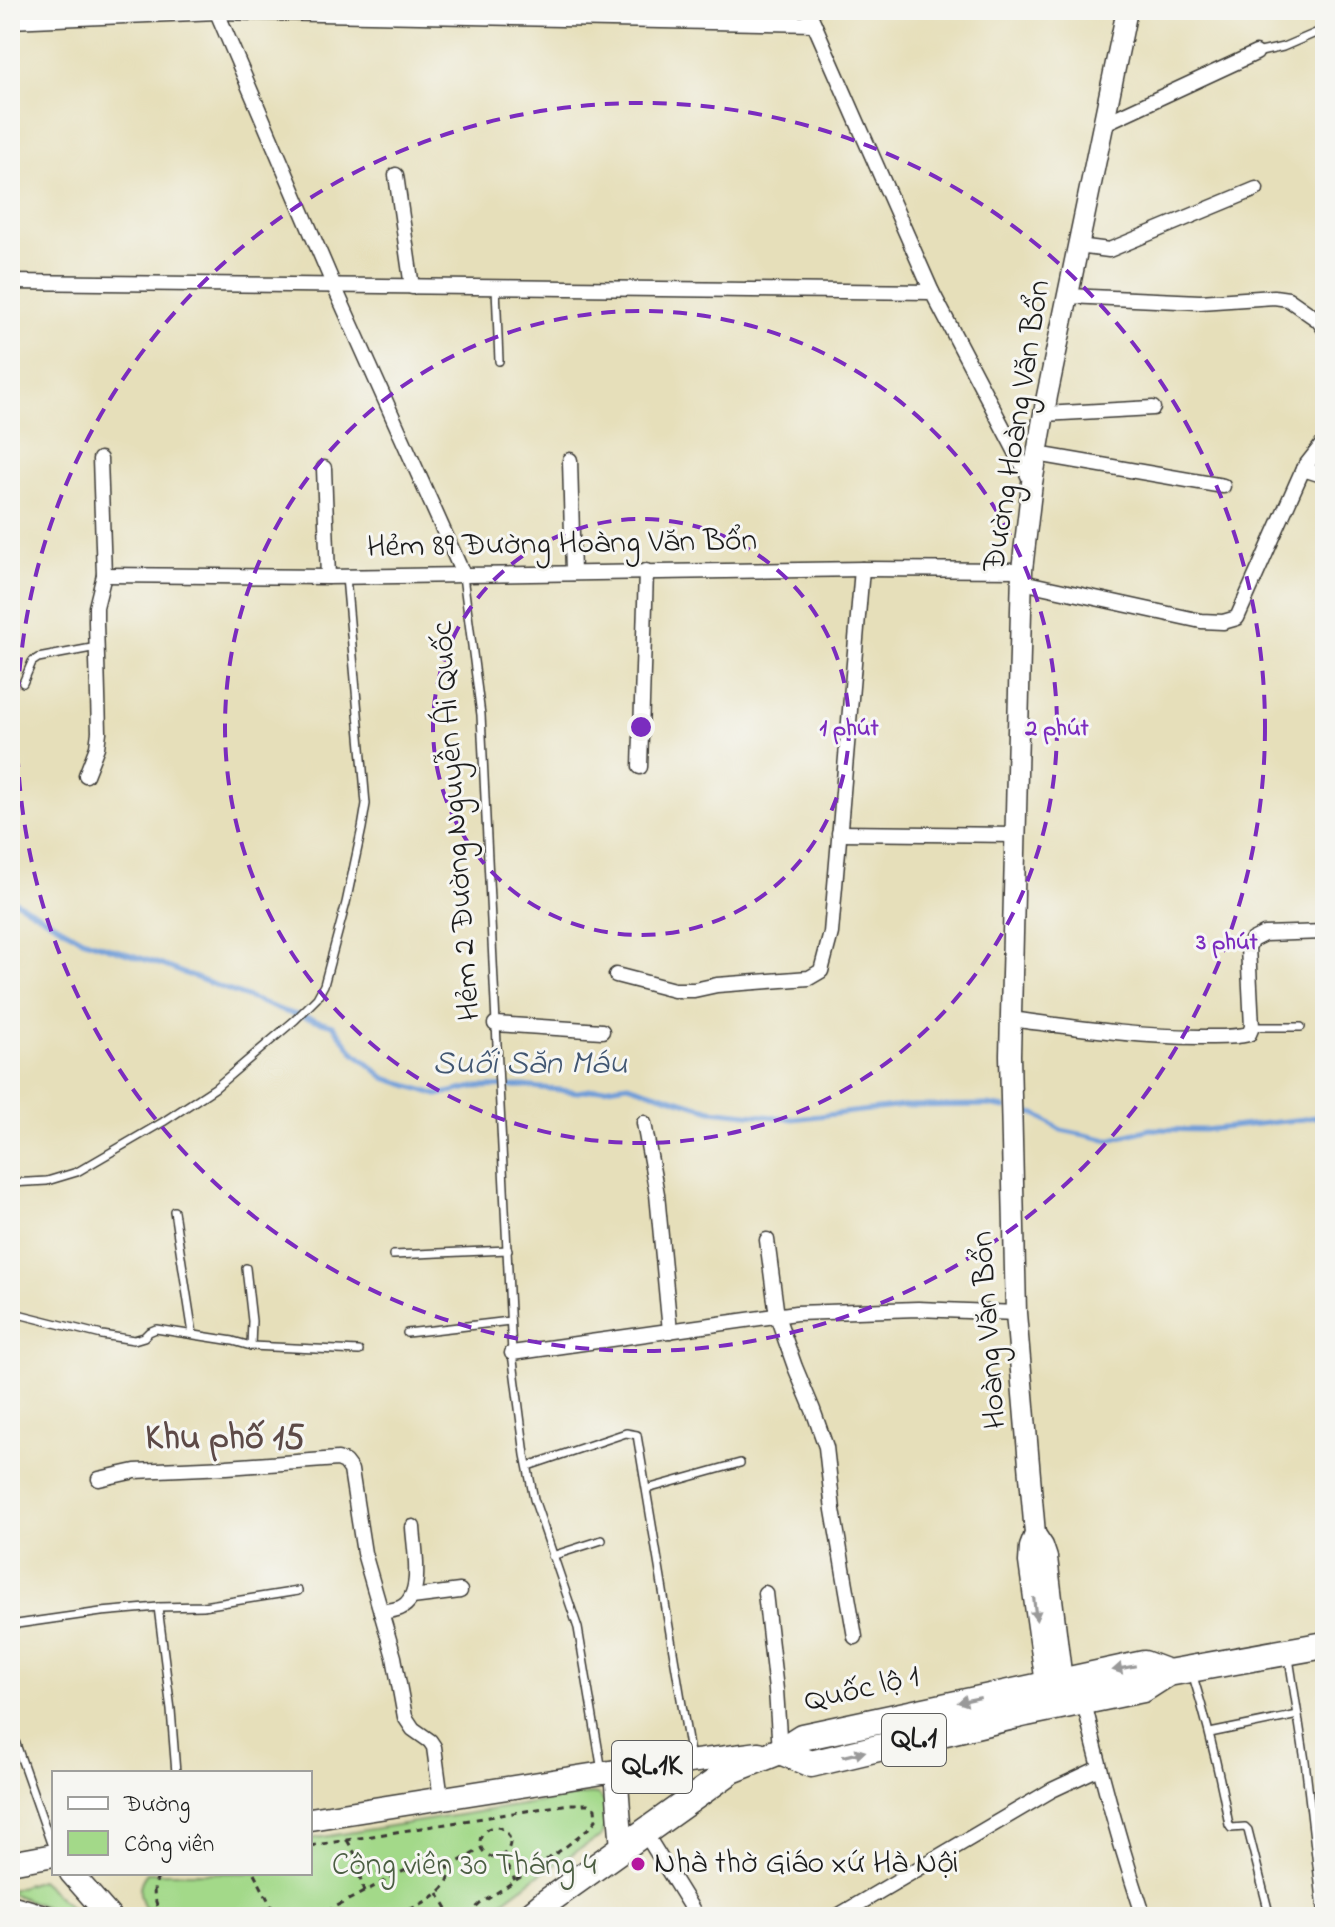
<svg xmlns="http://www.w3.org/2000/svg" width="1335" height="1927" viewBox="0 0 1335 1927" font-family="'Indie Flower',sans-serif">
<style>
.green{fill:#a3d989;stroke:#607a52;stroke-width:2}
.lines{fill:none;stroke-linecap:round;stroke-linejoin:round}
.stream{stroke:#6f9dd8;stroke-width:5}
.lane-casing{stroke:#3a3934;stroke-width:10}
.street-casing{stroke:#3a3934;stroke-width:17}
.secondary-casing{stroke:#3a3934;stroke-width:23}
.primary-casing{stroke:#3a3934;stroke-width:25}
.highway-casing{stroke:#3a3934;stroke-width:29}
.path{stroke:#3a3934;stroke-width:3;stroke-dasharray:6 6;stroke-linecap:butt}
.lane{stroke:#fff;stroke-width:7}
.street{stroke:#fff;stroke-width:14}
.secondary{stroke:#fff;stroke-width:20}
.primary{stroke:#fff;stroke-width:22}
.highway{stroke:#fff;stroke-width:26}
.oneway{fill:#999}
.ring{fill:none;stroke:#7b2cbf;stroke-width:4;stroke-dasharray:14 10}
.poi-dot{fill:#b5179e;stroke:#f6f6f2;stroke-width:3}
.labels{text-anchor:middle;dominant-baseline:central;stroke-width:6;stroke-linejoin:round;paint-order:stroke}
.shield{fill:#f6f6f2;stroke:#5d5d5c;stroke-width:2}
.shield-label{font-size:30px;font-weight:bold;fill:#1c1c1c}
.street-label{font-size:32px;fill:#1c1c1c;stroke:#f6f6f2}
.poi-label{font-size:32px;fill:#1c1c1c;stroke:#f6f6f2;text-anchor:start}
.park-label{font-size:32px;fill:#4b5e42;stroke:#f6f6f2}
.water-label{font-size:34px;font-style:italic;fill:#415671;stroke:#f6f6f2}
.quarter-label{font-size:36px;font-weight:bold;fill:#5d4a47;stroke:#f6f6f2}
.centre{fill:#7b2cbf;stroke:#f6f6f2;stroke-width:4}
.ring-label{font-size:24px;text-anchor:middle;font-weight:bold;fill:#7b2cbf;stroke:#f6f6f2;stroke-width:6;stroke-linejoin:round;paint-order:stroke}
</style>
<rect width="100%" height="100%" fill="#f6f6f2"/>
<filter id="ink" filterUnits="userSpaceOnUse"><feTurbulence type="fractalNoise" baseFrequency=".0125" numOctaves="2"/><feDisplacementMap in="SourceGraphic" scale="16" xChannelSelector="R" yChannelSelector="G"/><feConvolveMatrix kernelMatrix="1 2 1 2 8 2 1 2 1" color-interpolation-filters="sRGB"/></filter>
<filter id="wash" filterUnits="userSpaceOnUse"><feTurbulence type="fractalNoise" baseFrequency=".006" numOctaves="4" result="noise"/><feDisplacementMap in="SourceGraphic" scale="32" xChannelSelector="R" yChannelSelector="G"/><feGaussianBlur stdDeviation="1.8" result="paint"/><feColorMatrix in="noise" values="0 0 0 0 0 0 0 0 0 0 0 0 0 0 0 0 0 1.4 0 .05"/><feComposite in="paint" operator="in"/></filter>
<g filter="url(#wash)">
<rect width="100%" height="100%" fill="#e6dfba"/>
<g class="green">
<path d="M590,1794l8,1 7,8v23l-4,10 -63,39 -56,42h-332c-9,-16 -16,-29 -3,-44h163v-34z"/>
<polygon points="40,1880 81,1917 70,1917 10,1893 10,1890"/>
</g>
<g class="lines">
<g class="stream">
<polyline points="10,898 82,939 162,965 286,1012 333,1025 353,1051 385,1078 438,1095 474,1087 524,1086 577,1092 628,1084 711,1110 793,1119 903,1106 988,1105 1005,1108"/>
<polyline points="1018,1111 1036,1114 1061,1130 1109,1140 1150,1129 1204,1130 1304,1119 1325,1115"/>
</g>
</g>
</g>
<g filter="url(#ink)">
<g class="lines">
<defs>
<g id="lane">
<polyline points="1256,53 1283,47 1325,29"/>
<polyline points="496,288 499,361"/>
<polyline points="463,576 481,715 512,1353 525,1455 534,1499 578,1628 602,1771"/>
<polyline points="23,683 32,662 38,658 97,647"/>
<polyline points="1252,1027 1301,1027"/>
<polyline points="10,1183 47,1181 77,1172 163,1122 215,1088 295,1020 317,998 324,985 346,903 362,828 366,804 346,577"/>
<polyline points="174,1211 193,1334"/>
<polyline points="393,1255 508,1250"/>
<polyline points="10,1312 102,1335 134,1340 144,1337 149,1332 156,1329 233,1341 251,1346 252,1321 246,1268"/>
<polyline points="407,1333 510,1321"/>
<polyline points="251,1346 359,1351"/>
<polyline points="528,1466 626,1433 637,1435 691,1759"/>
<polyline points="647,1489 740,1463"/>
<polyline points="552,1556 602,1540"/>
<polyline points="158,1607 171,1710 176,1773"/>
<polyline points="10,1625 101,1612 158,1607 203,1606 298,1591"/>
<polyline points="1289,1658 1305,1761 1323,1917"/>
<path d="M1193,1676c15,49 27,99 36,149l2,3 14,-1 3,3 22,87"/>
<polyline points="10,1727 54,1852"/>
<polyline points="1210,1733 1298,1715"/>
</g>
<g id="street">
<polyline points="216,10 334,286 463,574"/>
<polyline points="808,10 932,292 1032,483"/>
<polyline points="10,21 217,12 814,24"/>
<polyline points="1105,123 1256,53"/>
<polyline points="396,175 412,287"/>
<polyline points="1078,246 1109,250 1256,189"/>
<polyline points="10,282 932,292"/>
<polyline points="1068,296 1200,302 1274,297 1288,299 1318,320 1325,330"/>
<polyline points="1044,414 1153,408"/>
<polyline points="1037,454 1223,486"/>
<polyline points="570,460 573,573"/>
<polyline points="324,468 328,577"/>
<polyline points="1303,469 1325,476"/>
<polyline points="104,575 328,577 862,569 1022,570"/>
<polyline points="1022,582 1201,621 1223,622 1237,618 1303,469 1325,441"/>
<polyline points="640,767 646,571"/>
<polyline points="86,775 97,747 99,732 96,622 96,607 104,575 100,459"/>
<polyline points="839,833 1015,835"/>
<polyline points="616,975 674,990 694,990 717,985 809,978 821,971 831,933 862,569"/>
<path d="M1010,1019c63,8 127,18 190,18 17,0 33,1 49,-3l3,-7 -4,-80 4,-7 12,-6 61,-2"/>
<polyline points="495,1024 602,1031"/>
<polyline points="644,1123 657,1194 670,1331"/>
<polyline points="767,1240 777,1316 795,1367 813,1410 826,1447 833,1510 855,1637"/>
<polyline points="512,1353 796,1313 918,1309 1016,1313"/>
<polyline points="99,1479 135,1471 227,1467 338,1459 345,1462 351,1470 364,1553 394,1657 405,1717 413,1729 430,1741 434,1747 441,1799"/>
<polyline points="765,1593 776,1690 780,1751"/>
<polyline points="412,1597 460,1591"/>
<path d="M381,1612c6,-1 14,-2 19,-4 25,-11 14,-59 13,-81"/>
<path d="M1083,1698c17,74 37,147 61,219"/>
<polyline points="645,1833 697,1917"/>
<polyline points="836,1917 1052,1790 1099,1768"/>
</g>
<g id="secondary">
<polyline points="1035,1534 1043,1546 1047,1558 1062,1681"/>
<polyline points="1046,1684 1029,1562 1030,1547 1035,1534 1016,1313 1010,1055 1022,570 1032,483 1047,396 1127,10"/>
</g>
<g id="primary">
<polyline points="616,1771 622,1849"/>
<polyline points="310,1819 603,1773 759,1753"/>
<polyline points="10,1863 54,1855"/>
<polyline points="71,1873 110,1917"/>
<polyline points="10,1906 47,1917"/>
</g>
<g id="highway">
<polyline points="780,1751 811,1764 1026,1713 1143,1689 1168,1673 1325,1645"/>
<polyline points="528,1917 544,1904 732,1770 780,1751 802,1737 1144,1664 1168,1673"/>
</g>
</defs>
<use href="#lane" class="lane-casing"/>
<use href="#street" class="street-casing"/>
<use href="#secondary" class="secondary-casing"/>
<use href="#primary" class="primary-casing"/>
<use href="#highway" class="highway-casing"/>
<g class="path">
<circle cx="495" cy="1842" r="15"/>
<polyline points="347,1840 365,1871"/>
<polyline points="310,1846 569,1804 589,1804 595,1808 596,1820 590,1827 564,1848 480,1904 466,1917"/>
<polyline points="501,1856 515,1880"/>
<polyline points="449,1867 481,1849"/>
<polyline points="254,1873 277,1917"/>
<polyline points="364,1892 360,1877 365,1871 376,1871 386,1880"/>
<polyline points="438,1893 452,1917"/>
<path d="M162,1917c-7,-16 -14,-31 1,-44"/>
<path d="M316,1917l103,-54c12,-4 19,-3 29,4 10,24 -36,41 -54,50"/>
</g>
<use href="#lane" class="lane"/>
<use href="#street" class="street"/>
<use href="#secondary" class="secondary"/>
<use href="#primary" class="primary"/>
<use href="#highway" class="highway"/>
</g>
<defs><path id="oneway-solid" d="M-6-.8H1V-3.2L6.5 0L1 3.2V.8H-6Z" transform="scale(2)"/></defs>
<g class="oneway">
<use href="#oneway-solid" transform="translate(1035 1609) rotate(83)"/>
<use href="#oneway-solid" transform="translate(1124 1668) rotate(169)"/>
<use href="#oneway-solid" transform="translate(969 1700) rotate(168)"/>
<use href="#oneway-solid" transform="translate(854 1754) rotate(-13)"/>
</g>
</g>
<g class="ring">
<circle cx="641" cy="727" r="208"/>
<circle cx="641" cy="727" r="416"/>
<circle cx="641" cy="727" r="624"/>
</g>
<circle class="poi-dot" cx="638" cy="1864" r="8"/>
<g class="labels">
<g class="shield">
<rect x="882" y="1714" width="64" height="52" rx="6"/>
<rect x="612" y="1741" width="80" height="52" rx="6"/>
</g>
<g class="shield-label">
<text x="914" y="1740">QL.1</text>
<text x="652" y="1767">QL.1K</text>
</g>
<g class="street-label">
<text transform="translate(1018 426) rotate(-81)">Đường Hoàng Văn Bổn</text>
<text transform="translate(562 545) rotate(-1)">Hẻm 89 Đường Hoàng Văn Bổn</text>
<text transform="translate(457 821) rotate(-94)">Hẻm 2 Đường Nguyễn Ái Quốc</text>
<text transform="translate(990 1330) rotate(-94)">Hoàng Văn Bổn</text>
<text transform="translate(862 1690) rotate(-13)">Quốc lộ 1</text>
</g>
<g class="poi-label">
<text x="654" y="1864">Nhà thờ Giáo xứ Hà Nội</text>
</g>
<g class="park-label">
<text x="464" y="1866">Công viên 30 Tháng 4</text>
</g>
<g class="water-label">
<text x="530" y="1065">Suối Săn Máu</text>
</g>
<g class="quarter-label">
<text x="225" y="1439">Khu phố 15</text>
</g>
</g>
<circle cx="641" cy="727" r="12" class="centre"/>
<g class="ring-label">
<text x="849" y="735">1 phút</text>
<text x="1057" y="735">2 phút</text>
<text x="1227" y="949">3 phút</text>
</g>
<rect width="1335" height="1927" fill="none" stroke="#f6f6f2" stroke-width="40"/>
<rect x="52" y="1771" width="260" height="104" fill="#f6f6f2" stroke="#9f9f9c" stroke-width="2"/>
<rect x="68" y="1797" width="40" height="12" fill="#ffffff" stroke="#9f9f9c" stroke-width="2"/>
<text x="124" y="1811" font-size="24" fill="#1c1c1c">Đường</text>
<rect x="68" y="1831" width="40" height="24" fill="#a3d989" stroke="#9f9f9c" stroke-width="2"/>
<text x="124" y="1851" font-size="24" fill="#1c1c1c">Công viên</text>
</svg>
